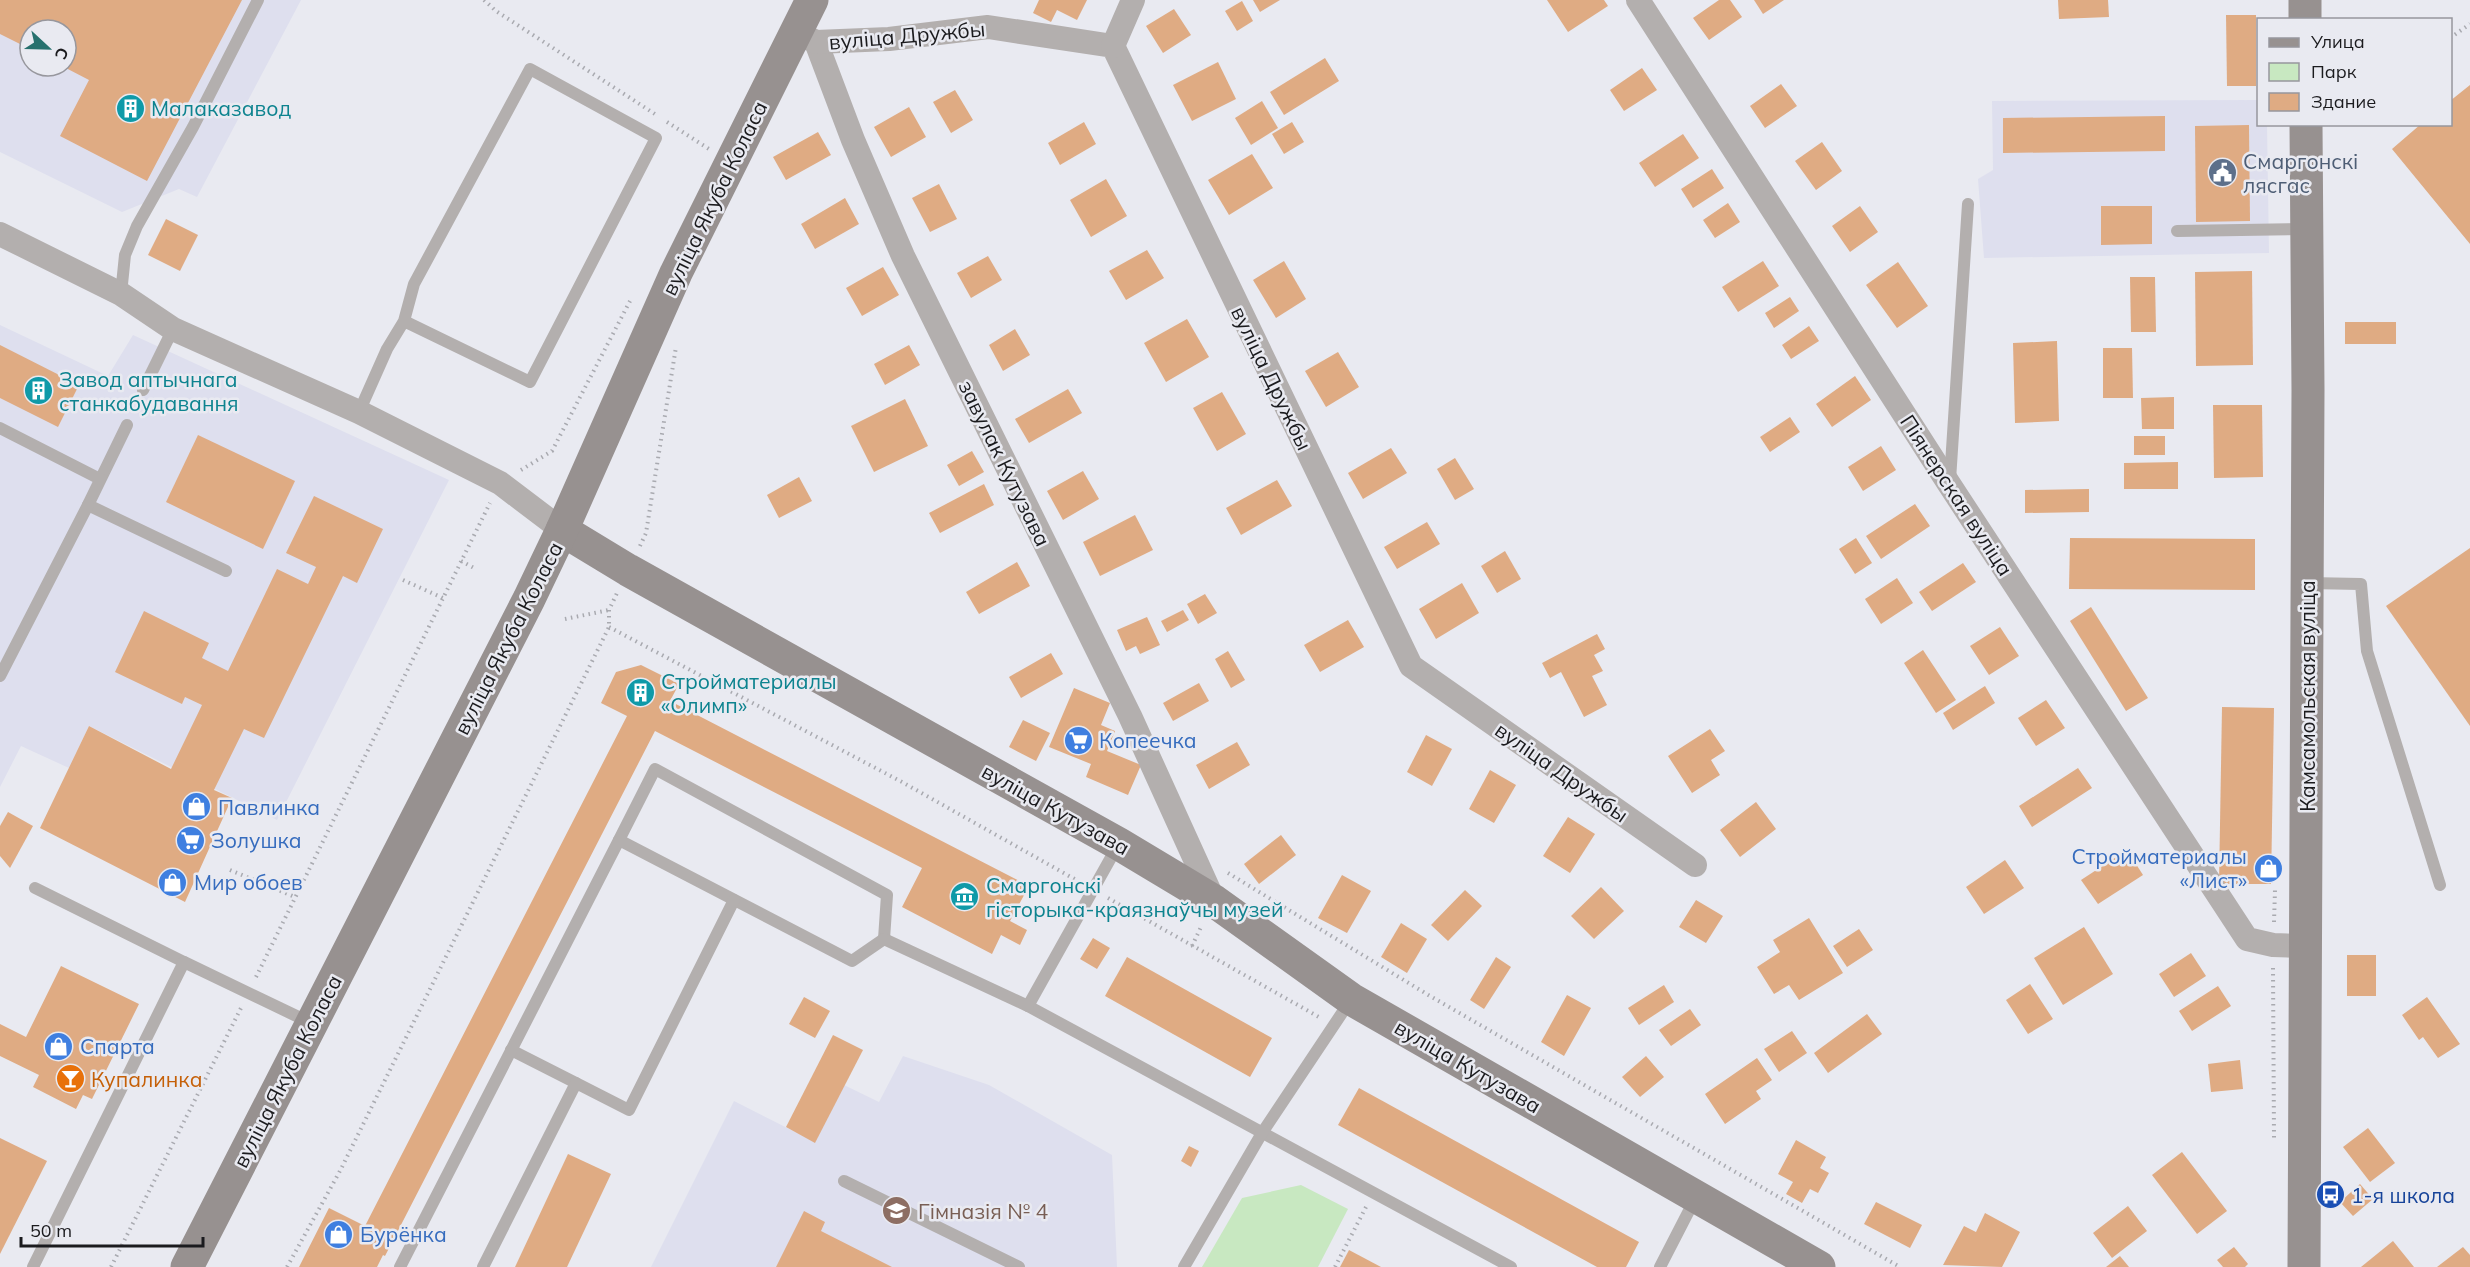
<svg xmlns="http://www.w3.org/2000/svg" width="2470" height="1267" viewBox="0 0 2470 1267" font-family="Mulish,sans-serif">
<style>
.built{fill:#dedfee;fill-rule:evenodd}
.green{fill:#c8e8c1}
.building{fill:#dfab83}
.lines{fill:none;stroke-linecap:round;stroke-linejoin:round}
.path{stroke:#a9aab0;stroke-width:4;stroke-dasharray:1.5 4.5;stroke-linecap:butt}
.lane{stroke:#b3afae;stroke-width:12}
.street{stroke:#b3afae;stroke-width:24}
.secondary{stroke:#979190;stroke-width:33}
.labels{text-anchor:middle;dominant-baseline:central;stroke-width:5;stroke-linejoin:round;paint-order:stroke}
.street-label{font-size:21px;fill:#1b1b1e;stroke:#e9eaf1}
.culture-label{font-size:21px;fill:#0d838f;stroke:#e9eaf1;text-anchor:start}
.service-label{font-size:21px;fill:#4e5e75;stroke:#e9eaf1;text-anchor:start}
.shop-label{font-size:21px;fill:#366cbe;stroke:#e9eaf1;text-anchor:start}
.food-label{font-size:21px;fill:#c56008;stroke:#e9eaf1;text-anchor:start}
.transit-label{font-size:21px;fill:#164399;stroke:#e9eaf1;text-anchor:start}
.education-label{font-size:21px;fill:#785e54;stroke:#e9eaf1;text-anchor:start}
</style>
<rect width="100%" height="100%" fill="#e9eaf1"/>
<g class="built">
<path d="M0,0h301l-104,197 -18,-8 -57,23 -122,-60zM30,30h36v36h-36z"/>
<polygon points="2258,100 2258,124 2267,125 2269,253 1984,258 1978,179 1993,170 1992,101"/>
<polygon points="0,325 108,376 133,335 449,480 277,820 89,726 69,768 21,746 0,787"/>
<polygon points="903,1056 989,1085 1112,1155 1117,1267 651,1267 734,1101 815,1142 844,1085 879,1102"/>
</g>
<polygon class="green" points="1301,1185 1348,1209 1318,1267 1202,1267 1242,1198"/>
<g class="building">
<polygon points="0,0 242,0 147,181 60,136 89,80 62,66 66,66 66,30 30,30 30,49 0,34"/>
<polygon points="1039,0 1087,0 1077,20 1057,10 1051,22 1033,13"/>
<polygon points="1253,0 1280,0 1260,12"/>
<polygon points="1547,0 1604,0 1608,6 1568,32"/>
<polygon points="1719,0 1730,0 1742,17 1709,40 1693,18"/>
<polygon points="1754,0 1784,0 1763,14"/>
<polygon points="2058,0 2108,0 2109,17 2059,19"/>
<polygon points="1242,1 1253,21 1237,31 1225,11"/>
<polygon points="1174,9 1191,35 1163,53 1146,26"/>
<polygon points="2226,15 2256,15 2256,86 2227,86"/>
<polygon points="1325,58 1339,81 1284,115 1270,92"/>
<polygon points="1218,62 1236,99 1192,121 1173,85"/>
<polygon points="1642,68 1657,90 1624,111 1610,90"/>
<polygon points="1781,84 1797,106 1765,128 1750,106"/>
<polygon points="2470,85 2470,244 2392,149 2421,124 2450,124 2450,101"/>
<polygon points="955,90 973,120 951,133 933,102"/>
<polygon points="1262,101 1278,128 1251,145 1235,118"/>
<polygon points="909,107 926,137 891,157 874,127"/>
<polygon points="2165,116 2165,151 2003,153 2003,118"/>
<polygon points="1084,122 1096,144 1060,165 1048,143"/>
<polygon points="1292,122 1304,142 1284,154 1272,134"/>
<polygon points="2249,125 2250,221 2196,222 2195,126"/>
<polygon points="818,132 831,155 786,180 773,157"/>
<polygon points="1683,134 1699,158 1655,187 1639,163"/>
<polygon points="1822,142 1842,171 1816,190 1795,161"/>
<polygon points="1252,154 1273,188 1229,215 1208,180"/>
<polygon points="1712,169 1724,188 1693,208 1681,189"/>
<polygon points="1106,179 1127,216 1091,237 1070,200"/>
<polygon points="939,184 957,219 930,232 912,198"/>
<polygon points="845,198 859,224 815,249 801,224"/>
<polygon points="1728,203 1740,222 1715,238 1703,220"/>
<polygon points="1860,206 1878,232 1850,252 1832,226"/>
<polygon points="2101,206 2152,206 2152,244 2101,245"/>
<polygon points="166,219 198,235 180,271 148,255"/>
<polygon points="1147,250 1164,278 1126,300 1109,271"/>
<polygon points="988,256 1002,280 971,298 957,273"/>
<polygon points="1284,261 1306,299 1276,318 1253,280"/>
<polygon points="1763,261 1779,286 1738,312 1722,287"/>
<polygon points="1898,262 1928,306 1897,328 1866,285"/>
<polygon points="883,267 899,295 862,316 846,288"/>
<polygon points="2252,271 2253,365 2196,366 2195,272"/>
<polygon points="2130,277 2155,277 2156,332 2131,332"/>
<polygon points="1790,297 1799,311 1774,328 1765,313"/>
<polygon points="1187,319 1209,357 1166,382 1144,343"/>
<rect x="2345" y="322" width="51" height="22"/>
<polygon points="1809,326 1819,341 1791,359 1782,345"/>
<polygon points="1015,329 1030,355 1003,371 989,345"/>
<polygon points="2057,341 2059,421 2015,423 2013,343"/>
<polygon points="0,345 79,385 58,427 0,398"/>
<polygon points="909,345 920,365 885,385 874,364"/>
<polygon points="2103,348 2132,348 2133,398 2103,398"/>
<polygon points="1338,352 1359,387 1326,407 1305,371"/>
<polygon points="1855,376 1871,400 1832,427 1816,404"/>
<polygon points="1068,389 1082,413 1029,443 1015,419"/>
<polygon points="1222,392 1246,434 1217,451 1193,408"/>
<polygon points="2174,397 2174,429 2142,429 2141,398"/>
<polygon points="905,399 928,446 874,472 851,426"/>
<polygon points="2213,405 2262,405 2263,477 2214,478"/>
<polygon points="1790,417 1800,432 1770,452 1760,437"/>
<polygon points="198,435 295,481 263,549 166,502"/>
<rect x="2134" y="436" width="31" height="19"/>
<polygon points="1881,446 1896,470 1863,491 1848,467"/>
<polygon points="1391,448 1407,473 1363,499 1348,473"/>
<polygon points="972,451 984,472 959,486 947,465"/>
<polygon points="1455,458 1474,489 1455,500 1437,469"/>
<polygon points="2178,462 2178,489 2124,489 2124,463"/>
<polygon points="1083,471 1099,499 1063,520 1047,491"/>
<polygon points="799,477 812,501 779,518 767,495"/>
<polygon points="1277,480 1292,506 1241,535 1226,508"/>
<polygon points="984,484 994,505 940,533 929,513"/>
<polygon points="2089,489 2089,512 2025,513 2025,490"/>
<polygon points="314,496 383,529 357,583 343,576 264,738 244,729 214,790 232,798 185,902 40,828 89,726 171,769 202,705 185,697 182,704 115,672 144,611 209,643 202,658 228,671 277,569 308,584 316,567 286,553"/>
<polygon points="1915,504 1930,526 1881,559 1866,536"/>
<polygon points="1135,515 1153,550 1100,576 1083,542"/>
<polygon points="1427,522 1440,544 1397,569 1384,547"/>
<polygon points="1856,538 1872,563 1855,574 1839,549"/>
<polygon points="2070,538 2255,539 2255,590 2069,589"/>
<polygon points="2470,548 2470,726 2386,606"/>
<polygon points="1505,551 1521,579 1497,593 1481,566"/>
<polygon points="1017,562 1030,586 979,614 966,592"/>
<polygon points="1963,563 1976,582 1932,611 1919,592"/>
<polygon points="1897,578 1913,603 1881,624 1865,599"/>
<polygon points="1462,583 1479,613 1436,639 1419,609"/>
<polygon points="1205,594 1217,613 1198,624 1187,604"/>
<polygon points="2091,607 2148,698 2126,711 2070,621"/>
<polygon points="1183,610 1189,620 1167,632 1161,621"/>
<polygon points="1147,617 1160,645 1140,654 1136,646 1126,651 1117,630"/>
<polygon points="1348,620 1364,647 1320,672 1304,645"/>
<polygon points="2000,627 2019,656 1989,675 1970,646"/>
<polygon points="1597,634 1605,649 1594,655 1603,671 1592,676 1607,705 1584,717 1561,672 1550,678 1542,663"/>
<polygon points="1923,650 1956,700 1936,713 1904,663"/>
<polygon points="1228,651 1245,680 1231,688 1215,659"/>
<polygon points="1051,653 1063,674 1021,698 1009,677"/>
<polygon points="641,665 679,684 670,701 1029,886 1010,921 1027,930 1020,945 1001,935 992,954 902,907 922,868 655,731 385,1256 383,1255 377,1267 299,1267 329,1208 365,1226 627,716 601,703 616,672"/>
<polygon points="1199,683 1209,701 1173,721 1163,703"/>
<polygon points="1985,686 1995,703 1953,730 1943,713"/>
<polygon points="1074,688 1110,703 1101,725 1115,731 1107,751 1141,765 1128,795 1086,777 1091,764 1049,747"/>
<polygon points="2046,700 2065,728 2036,746 2018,718"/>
<polygon points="2222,707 2274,708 2271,884 2219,884"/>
<polygon points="1023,720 1050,733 1036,761 1009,747"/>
<polygon points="1710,729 1725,751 1711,760 1720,775 1692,793 1668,756"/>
<polygon points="1426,735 1452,749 1432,786 1407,772"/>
<polygon points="1237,742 1250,765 1209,789 1196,765"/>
<polygon points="2078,768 2092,788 2032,827 2019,806"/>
<polygon points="1490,770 1516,785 1494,823 1469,809"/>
<polygon points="1756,802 1776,829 1740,857 1720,830"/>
<polygon points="8,812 33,826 10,868 0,856 0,826"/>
<polygon points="1568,817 1595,834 1570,873 1543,856"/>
<polygon points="1281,835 1296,855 1259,884 1244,864"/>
<polygon points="2127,850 2143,875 2098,904 2081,880"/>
<polygon points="2005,860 2024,888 1984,914 1966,887"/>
<polygon points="1342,875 1371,891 1347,933 1318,918"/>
<polygon points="1601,887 1624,911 1594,939 1571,916"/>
<polygon points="1465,890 1482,906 1448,941 1431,925"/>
<polygon points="1696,900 1723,916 1706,943 1679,927"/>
<polygon points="1809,918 1843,973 1799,1000 1789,985 1774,994 1757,967 1780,952 1773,940"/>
<polygon points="1401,923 1427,939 1407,973 1381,957"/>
<polygon points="2084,927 2113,974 2063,1005 2034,958"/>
<polygon points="1859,929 1873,950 1847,967 1833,946"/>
<polygon points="1093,938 1110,948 1097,969 1080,959"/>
<polygon points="2191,953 2206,976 2174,997 2159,974"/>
<rect x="2347" y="955" width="29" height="41"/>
<polygon points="1127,957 1272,1038 1250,1077 1105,996"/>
<polygon points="1496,957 1511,967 1484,1009 1470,1000"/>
<polygon points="61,966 139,1004 92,1099 83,1095 76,1109 33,1087 39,1075 0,1056 0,1024 26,1037"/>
<polygon points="2030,984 2053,1019 2028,1034 2006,1000"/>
<polygon points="1664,985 1674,1002 1639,1025 1628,1008"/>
<polygon points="2218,986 2231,1006 2192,1031 2179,1011"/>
<polygon points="1567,995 1591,1008 1564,1056 1541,1042"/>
<polygon points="804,997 830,1011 815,1038 789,1024"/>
<polygon points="2427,997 2460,1044 2438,1058 2423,1037 2419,1040 2402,1015"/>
<polygon points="1690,1009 1701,1025 1671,1046 1659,1030"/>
<polygon points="1867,1014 1882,1034 1828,1073 1814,1053"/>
<polygon points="1792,1031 1807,1053 1779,1072 1764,1049"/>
<polygon points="833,1035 863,1050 815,1143 786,1127"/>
<polygon points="1646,1056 1664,1077 1640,1097 1622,1077"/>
<polygon points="1757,1058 1772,1080 1756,1091 1761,1099 1725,1124 1705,1094"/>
<polygon points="2240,1060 2243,1089 2211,1092 2208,1064"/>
<polygon points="1359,1088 1639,1242 1626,1267 1597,1267 1338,1125"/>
<polygon points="2368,1128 2395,1163 2370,1182 2343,1147"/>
<polygon points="0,1138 47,1161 0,1254"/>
<polygon points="1796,1140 1826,1157 1820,1168 1829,1173 1818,1193 1810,1189 1802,1203 1786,1194 1793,1182 1778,1174"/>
<polygon points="1189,1146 1199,1151 1191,1167 1181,1161"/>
<polygon points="2182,1152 2227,1211 2197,1234 2152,1175"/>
<polygon points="568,1154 611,1174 567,1267 515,1267"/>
<polygon points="2360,1184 2373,1199 2353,1216 2340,1202"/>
<polygon points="1876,1202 1922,1225 1910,1248 1864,1224"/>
<polygon points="2128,1206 2147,1231 2112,1258 2093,1233"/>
<polygon points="804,1211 825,1222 821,1231 892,1267 776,1267"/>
<polygon points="1985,1213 2020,1232 2002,1267 1943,1265 1964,1226 1976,1232"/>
<polygon points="2393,1241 2414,1267 2361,1267"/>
<polygon points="2234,1247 2248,1264 2245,1267 2223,1267 2217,1260"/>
<polygon points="2463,1247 2470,1255 2470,1267 2437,1267"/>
<polygon points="1349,1250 1381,1267 1340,1267"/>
<polygon points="2120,1256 2129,1267 2106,1267"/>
</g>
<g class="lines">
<g class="path">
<polyline points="484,0 496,11 658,116"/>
<polyline points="2450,38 2470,24"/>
<polyline points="667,122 709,149"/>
<polyline points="521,470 552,451 630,301"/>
<polyline points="640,546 646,533 676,347"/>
<polyline points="461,561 476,569"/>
<polyline points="403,580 443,598"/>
<polyline points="565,619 609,610"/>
<polyline points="609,627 902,782 1078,881"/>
<polyline points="230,870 295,897"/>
<polyline points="1228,873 1430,996 1900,1267"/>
<polyline points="1108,898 1319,1017"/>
<polyline points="2274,922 2275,890"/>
<polyline points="1192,946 1201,927"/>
<polyline points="2273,968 2274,1138"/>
<polyline points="256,977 490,503"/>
<polyline points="111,1267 241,1008"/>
<polyline points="287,1267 341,1169 609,627 609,610 617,593"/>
<polyline points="1335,1267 1366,1207"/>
</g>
<g class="lane">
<polyline points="2177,231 2305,229"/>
<polyline points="121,294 125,255 137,226 193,127 258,0"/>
<polyline points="143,390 173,329"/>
<polyline points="359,412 387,349 404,321 530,382 656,138 530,69 414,284 404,321"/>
<polyline points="127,425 88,505 226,571"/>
<polyline points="0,428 100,479"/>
<polyline points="1950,480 1968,204"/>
<polyline points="2308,583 2361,584 2367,651 2440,885"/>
<polyline points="0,676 88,505"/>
<polyline points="619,840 655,769 887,895 884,939"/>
<polyline points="1118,845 1028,1006 1511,1267"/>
<polyline points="35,888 184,962"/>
<polyline points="511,1050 576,1083"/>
<polyline points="844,1181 1019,1267"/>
<polyline points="33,1267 184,962 311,1023"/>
<polyline points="400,1267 619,840 852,961 884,939 1028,1006"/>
<polyline points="483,1267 576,1083 629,1110 734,900"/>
<polyline points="1184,1267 1262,1133 1350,1001"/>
<polyline points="1660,1267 1695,1199"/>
</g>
<g class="street">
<polyline points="1638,0 1949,484 2247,939 2273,945 2306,946"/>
<polyline points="804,36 816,42 853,140 903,256 1130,716 1214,901"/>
<polyline points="816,42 889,39 988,27 1113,46 1411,666 1695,865"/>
<polyline points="1113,46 1133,0"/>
<polyline points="0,234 121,294 173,329 359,412 500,483 562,530"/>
</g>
<g class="secondary">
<polyline points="2305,0 2305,20"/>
<polyline points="562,530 628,570 1119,844 1214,901 1351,999 1819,1267"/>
<polyline points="187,1267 529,599 562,530 676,273 812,0"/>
<polyline points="2304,1267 2308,390 2306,124"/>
</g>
</g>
<defs>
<symbol id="building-disc" viewBox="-11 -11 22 22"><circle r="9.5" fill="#0f9aa8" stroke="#e9eaf1"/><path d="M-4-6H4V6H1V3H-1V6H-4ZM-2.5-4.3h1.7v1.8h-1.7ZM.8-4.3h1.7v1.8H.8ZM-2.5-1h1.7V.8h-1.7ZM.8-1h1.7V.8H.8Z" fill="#fff"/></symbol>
<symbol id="civic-disc" viewBox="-11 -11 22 22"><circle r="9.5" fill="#5c6f8a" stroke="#e9eaf1"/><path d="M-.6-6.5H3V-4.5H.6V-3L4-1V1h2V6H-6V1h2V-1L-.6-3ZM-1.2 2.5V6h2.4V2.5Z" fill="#fff"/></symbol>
<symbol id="supermarket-disc" viewBox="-11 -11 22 22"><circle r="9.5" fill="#3f7fe0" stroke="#e9eaf1"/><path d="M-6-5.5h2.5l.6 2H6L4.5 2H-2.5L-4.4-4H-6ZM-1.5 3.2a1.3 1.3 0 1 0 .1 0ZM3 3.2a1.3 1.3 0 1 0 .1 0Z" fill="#fff"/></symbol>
<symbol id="shop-disc" viewBox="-11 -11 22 22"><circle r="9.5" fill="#3f7fe0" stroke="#e9eaf1"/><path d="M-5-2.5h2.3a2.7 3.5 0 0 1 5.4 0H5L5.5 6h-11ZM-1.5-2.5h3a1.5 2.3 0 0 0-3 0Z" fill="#fff"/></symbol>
<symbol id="museum-disc" viewBox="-11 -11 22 22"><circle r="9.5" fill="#0f9aa8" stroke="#e9eaf1"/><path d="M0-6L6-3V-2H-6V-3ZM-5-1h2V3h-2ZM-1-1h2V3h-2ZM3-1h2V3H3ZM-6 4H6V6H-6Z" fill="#fff"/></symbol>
<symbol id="bar-disc" viewBox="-11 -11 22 22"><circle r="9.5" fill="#e8710a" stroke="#e9eaf1"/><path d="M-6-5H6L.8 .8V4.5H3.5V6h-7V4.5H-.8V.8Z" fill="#fff"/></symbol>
<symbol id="bus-disc" viewBox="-11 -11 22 22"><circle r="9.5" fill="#1a4fb4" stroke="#e9eaf1"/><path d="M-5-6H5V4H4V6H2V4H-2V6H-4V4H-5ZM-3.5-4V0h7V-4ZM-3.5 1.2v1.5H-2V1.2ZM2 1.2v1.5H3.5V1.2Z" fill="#fff"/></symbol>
<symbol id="school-disc" viewBox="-11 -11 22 22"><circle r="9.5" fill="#8d6e63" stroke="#e9eaf1"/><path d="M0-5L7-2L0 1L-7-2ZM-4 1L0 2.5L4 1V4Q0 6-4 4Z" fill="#fff"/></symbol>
</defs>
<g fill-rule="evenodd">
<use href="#building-disc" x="114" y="92" width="33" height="33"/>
<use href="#civic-disc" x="2206" y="156" width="33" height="33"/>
<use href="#building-disc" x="22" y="374" width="33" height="33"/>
<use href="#building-disc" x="624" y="676" width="33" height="33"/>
<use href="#supermarket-disc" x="1062" y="724" width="33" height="33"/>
<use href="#shop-disc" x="180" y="790" width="33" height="33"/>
<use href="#supermarket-disc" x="174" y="824" width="33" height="33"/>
<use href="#shop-disc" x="2252" y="852" width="33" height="33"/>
<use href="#shop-disc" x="156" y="866" width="33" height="33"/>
<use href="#museum-disc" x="948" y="880" width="33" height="33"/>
<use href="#shop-disc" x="42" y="1030" width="33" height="33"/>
<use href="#bar-disc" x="54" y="1062" width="33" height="33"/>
<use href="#bus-disc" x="2314" y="1178" width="33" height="33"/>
<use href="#school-disc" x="880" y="1194" width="33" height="33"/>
<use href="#shop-disc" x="322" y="1218" width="33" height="33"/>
</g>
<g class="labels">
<g class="street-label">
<text transform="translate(907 35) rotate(-5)">вуліца Дружбы</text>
<text transform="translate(714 198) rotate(-64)">вуліца Якуба Коласа</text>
<text transform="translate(1272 378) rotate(64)">вуліца Дружбы</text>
<text transform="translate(1005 463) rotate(64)">завулак Кутузава</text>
<text transform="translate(1957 495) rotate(57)">Піянерская вуліца</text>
<text transform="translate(508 638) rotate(-63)">вуліца Якуба Коласа</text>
<text transform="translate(2307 696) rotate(-90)">Камсамольская вуліца</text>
<text transform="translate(1562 772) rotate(35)">вуліца Дружбы</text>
<text transform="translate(1056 809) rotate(29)">вуліца Кутузава</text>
<text transform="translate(1468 1066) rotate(30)">вуліца Кутузава</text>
<text transform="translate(287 1071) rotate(-63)">вуліца Якуба Коласа</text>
</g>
<g class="culture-label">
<text x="151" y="108">Малаказавод</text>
<text x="59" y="379">Завод аптычнага<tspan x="59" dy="24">станкабудавання</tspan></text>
<text x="661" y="681">Стройматериалы<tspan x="661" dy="24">«Олимп»</tspan></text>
<text x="986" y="885">Смаргонскі<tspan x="986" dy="24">гісторыка-краязнаўчы музей</tspan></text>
</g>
<g class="service-label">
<text x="2243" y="161">Смаргонскі<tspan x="2243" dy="24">лясгас</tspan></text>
</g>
<g class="shop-label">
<text x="1099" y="740">Копеечка</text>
<text x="218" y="807">Павлинка</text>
<text x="211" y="840">Золушка</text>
<text x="2247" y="856" text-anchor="end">Стройматериалы<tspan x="2247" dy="24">«Лист»</tspan></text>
<text x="194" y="882">Мир обоев</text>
<text x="80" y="1046">Спарта</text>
<text x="360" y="1234">Бурёнка</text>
</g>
<g class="food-label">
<text x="91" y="1079">Купалинка</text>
</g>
<g class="transit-label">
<text x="2351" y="1195">1-я школа</text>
</g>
<g class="education-label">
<text x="918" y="1211">Гімназія № 4</text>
</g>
</g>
<rect x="2257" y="18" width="195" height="108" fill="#e9eaf1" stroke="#97979d" stroke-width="1.5"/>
<rect x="2269" y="38" width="30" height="9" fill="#979190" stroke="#97979d" stroke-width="1.5"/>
<text x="2311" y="48" font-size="18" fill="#1b1b1e">Улица</text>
<rect x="2269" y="63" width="30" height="18" fill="#c8e8c1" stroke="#97979d" stroke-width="1.5"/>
<text x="2311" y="78" font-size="18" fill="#1b1b1e">Парк</text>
<rect x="2269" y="93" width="30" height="18" fill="#dfab83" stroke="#97979d" stroke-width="1.5"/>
<text x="2311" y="108" font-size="18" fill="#1b1b1e">Здание</text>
<g transform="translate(48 48) rotate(112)"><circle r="28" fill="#e9eaf1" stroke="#97979d" stroke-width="1.5"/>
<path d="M0-4.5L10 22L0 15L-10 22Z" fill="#27716e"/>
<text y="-9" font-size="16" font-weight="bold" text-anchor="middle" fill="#1b1b1e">С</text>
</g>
<path d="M21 1237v9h182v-9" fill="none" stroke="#1b1b1e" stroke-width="3"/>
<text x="30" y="1237" font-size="18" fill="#1b1b1e" stroke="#e9eaf1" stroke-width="4.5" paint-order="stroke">50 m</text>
</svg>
